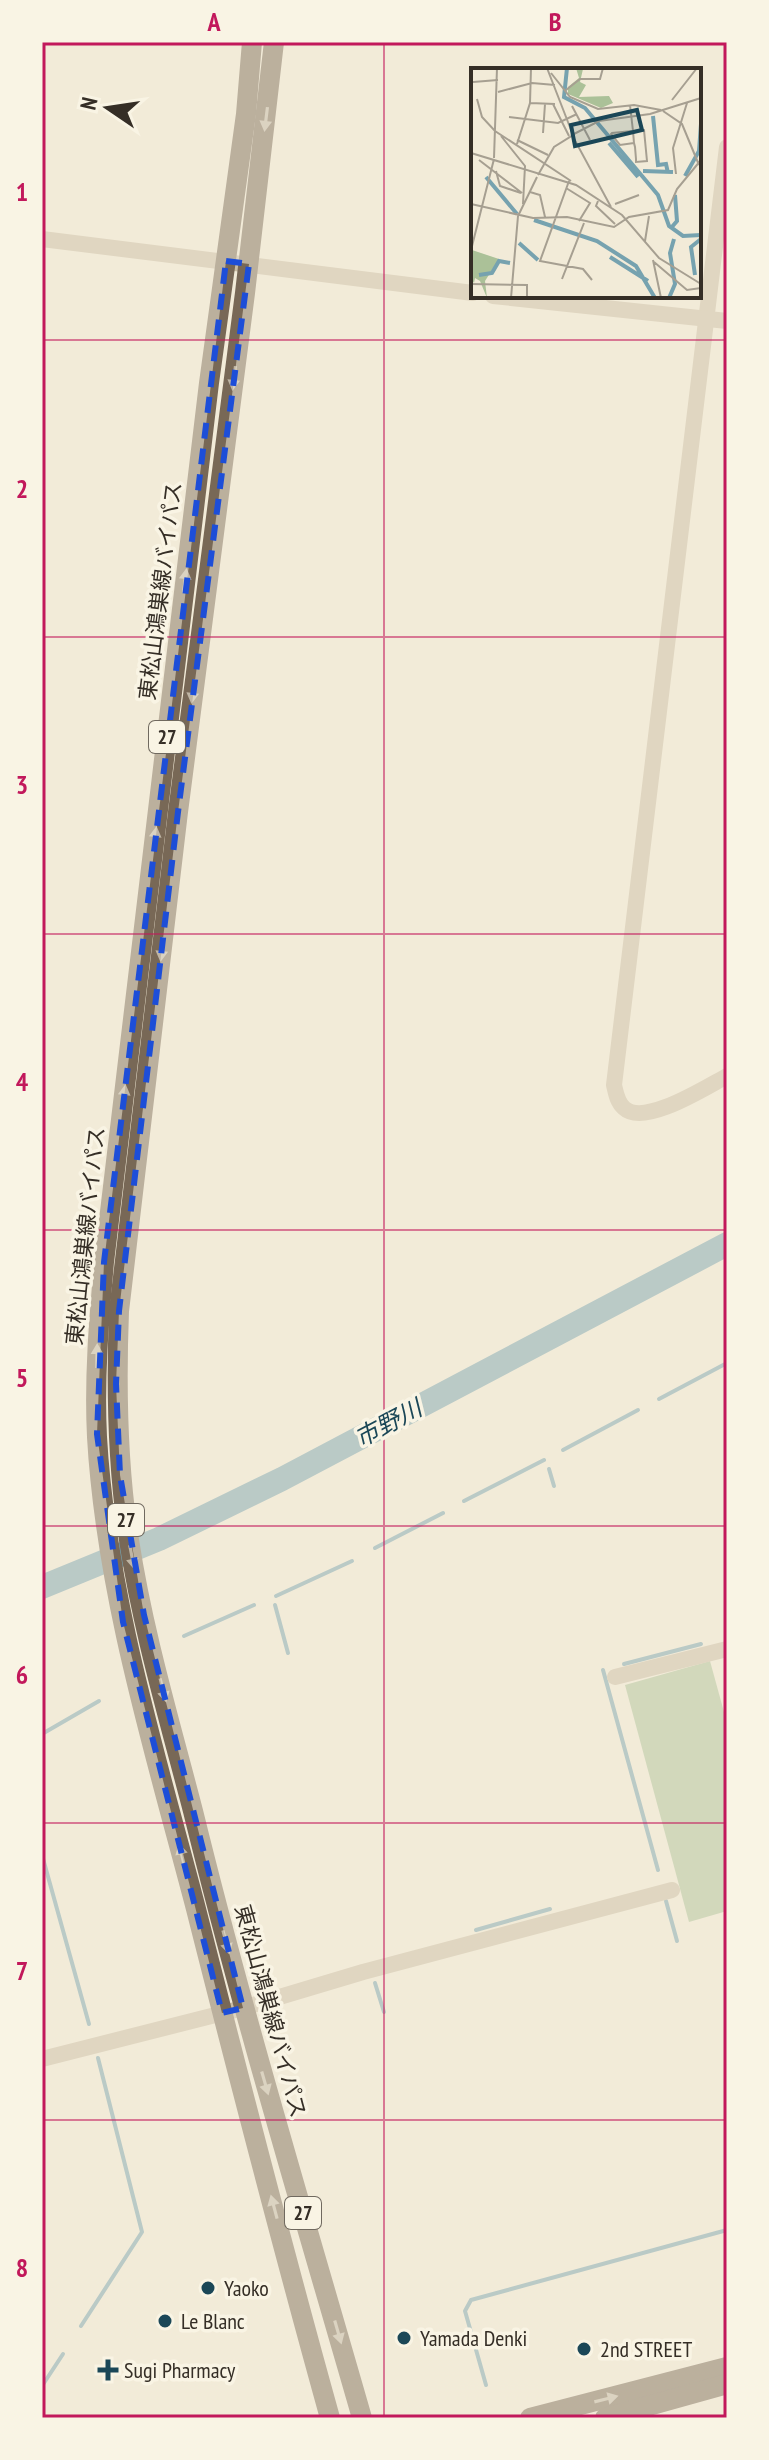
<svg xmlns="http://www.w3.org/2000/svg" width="769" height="2460" viewBox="0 0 769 2460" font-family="'PT Sans Narrow','Noto Sans JP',sans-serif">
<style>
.green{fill:#abc198}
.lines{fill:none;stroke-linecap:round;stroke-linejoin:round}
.stream{stroke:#76a2af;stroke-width:4}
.river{stroke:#76a2af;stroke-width:24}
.minor{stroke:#cabda4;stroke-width:16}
.major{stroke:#786856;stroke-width:20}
.oneway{fill:#bfb5a4}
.marked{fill:none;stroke:#1d4ed8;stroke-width:6;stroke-dasharray:16 10;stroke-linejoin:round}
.grid{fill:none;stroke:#c2185b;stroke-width:2;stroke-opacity:0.55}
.poi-dot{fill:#1b4757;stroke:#f9f4e4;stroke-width:3}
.labels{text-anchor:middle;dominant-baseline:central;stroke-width:7;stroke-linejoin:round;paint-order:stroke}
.shield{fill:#f9f4e4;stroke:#70695f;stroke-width:2}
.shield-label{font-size:20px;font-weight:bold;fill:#352e26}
.street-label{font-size:22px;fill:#352e26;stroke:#f9f4e4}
.poi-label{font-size:22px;fill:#352e26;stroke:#f9f4e4;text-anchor:start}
.water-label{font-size:24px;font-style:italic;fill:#1b4757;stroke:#f9f4e4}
.inset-river{fill:none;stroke:#76a2af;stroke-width:4}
.inset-road{fill:none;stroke:#a69f91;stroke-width:2}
.view{fill:#1b4757;fill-opacity:0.15;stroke:#1b4757;stroke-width:4}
.inset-edge{fill:none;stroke:#352e26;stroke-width:4}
.neatline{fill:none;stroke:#c2185b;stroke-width:3}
.grid-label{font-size:26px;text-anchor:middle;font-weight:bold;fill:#c2185b}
</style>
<rect width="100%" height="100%" fill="#f2ebd8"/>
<polygon class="green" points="710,1661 727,1723 727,1911 689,1922 625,1685"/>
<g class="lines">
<g class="stream">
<polyline points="659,1399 727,1363"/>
<polyline points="563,1450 638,1410"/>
<polyline points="549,1469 554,1486"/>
<polyline points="464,1501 544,1460"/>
<polyline points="375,1548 443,1513"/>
<polyline points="276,1596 352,1561"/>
<polyline points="275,1605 288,1653"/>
<polyline points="184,1636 254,1605"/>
<polyline points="624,1664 701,1644"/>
<polyline points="603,1670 658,1870"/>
<polyline points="42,1734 99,1701"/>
<polyline points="42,1855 89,2024"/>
<polyline points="666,1901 677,1941"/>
<polyline points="476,1930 550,1909"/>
<polyline points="375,1983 384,2012"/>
<polyline points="81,2326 142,2232 98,2058"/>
<polyline points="486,2385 465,2311 471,2300 727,2230"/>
<polyline points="42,2386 63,2354"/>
<polyline points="720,2418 727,2416"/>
</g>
<polyline class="river" points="42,1587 159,1539 282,1479 727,1244"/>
<g class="minor">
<path d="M727,147l-113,938c2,8 3,17 10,23 20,19 82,-21 103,-32"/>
<polyline points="42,239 473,293"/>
<polyline points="493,296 727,321"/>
<polyline points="615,1677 727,1649"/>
<polyline points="42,2059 243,2008 363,1972 672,1890"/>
</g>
<g class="major">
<path d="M252,42l-6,72 -37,269 -105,879c-5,58 -10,116 -7,175 9,158 59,319 99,472 43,170 87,340 134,509"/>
<path d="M274,42l-29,251 -67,519 -59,499c-3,77 -2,153 10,229 14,92 41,182 64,271 50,204 111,405 169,607"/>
<polyline points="530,2418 727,2367"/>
<polyline points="605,2418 727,2384"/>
</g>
</g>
<defs><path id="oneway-solid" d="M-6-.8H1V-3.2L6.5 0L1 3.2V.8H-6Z" transform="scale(2)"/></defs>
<g class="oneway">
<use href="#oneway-solid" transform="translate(266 119) rotate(97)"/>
<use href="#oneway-solid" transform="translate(234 378) rotate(97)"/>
<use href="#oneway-solid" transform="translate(185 581) rotate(-83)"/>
<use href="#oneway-solid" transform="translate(193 691) rotate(97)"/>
<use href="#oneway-solid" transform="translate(155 839) rotate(-83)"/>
<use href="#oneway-solid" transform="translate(162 949) rotate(97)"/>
<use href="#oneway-solid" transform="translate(124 1097) rotate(-83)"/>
<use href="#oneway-solid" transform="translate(97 1356) rotate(-89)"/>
<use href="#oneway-solid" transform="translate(132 1557) rotate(79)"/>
<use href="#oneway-solid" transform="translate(163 1690) rotate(76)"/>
<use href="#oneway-solid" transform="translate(182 1856) rotate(-104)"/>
<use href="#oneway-solid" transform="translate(226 1942) rotate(75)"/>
<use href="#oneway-solid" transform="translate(265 2083) rotate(74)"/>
<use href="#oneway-solid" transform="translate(274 2207) rotate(-105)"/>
<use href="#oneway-solid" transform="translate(338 2332) rotate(74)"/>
<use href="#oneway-solid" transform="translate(606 2399) rotate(-14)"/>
</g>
<path d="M0 0H769V2460H0ZM226,261l23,3 -71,548 -59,499 -3,73 4,91 24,140 99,393 -21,5 -99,-391 -26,-188 7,-172z" fill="#f2ebd8" fill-opacity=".55" fill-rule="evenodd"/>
<path class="marked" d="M226,261l23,3 -71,548 -59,499 -3,73 4,91 24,140 99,393 -21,5 -99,-391 -26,-188 7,-172z"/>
<path class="grid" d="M384,42v2376M42,340h685M42,637h685M42,934h685M42,1230h685M42,1526h685M42,1823h685M42,2120h685"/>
<g class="poi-dot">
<circle cx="208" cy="2288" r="8"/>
<circle cx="165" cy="2321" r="8"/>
<circle cx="404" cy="2338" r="8"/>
<circle cx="584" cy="2349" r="8"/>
<path d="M104 2358h8v8h8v8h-8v8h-8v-8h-8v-8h8z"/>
</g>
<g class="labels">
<g class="shield">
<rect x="149" y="721" width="36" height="32" rx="6"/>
<rect x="108" y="1504" width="36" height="32" rx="6"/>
<rect x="285" y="2197" width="36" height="32" rx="6"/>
</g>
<g class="shield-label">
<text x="167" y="737">27</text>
<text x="126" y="1520">27</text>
<text x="303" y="2213">27</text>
</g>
<g class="street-label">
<text transform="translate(160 591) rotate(-83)">東松山鴻巣線バイパス</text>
<text transform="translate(85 1236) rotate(-84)">東松山鴻巣線バイパス</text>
<text transform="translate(271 2011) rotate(75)">東松山鴻巣線バイパス</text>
</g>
<g class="poi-label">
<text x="224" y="2288">Yaoko</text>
<text x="181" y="2321">Le Blanc</text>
<text x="420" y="2338">Yamada Denki</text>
<text x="600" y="2349">2nd STREET</text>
<text x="124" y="2370">Sugi Pharmacy</text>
</g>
<g class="water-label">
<text transform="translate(388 1423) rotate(-28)">市野川</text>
</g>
</g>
<g transform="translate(471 68)">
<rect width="230" height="230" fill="#f2ebd8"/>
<path d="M105,0l7,1 -3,13 6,3 -7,12 30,-1 4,7 -12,5 -33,-14v-7l11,-9zM1,182l27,9 -14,22 2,17 -7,-17 -5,-3 -1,5 -3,-5z" fill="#abc198"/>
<path class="inset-river" d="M96,0l-3,29 21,11 73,87 11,31 14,10 18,-1M182,48l5,49 8,-1 2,9M138,75l29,34M172,103l30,1M214,108l14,-25 2,-27M15,109l31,37M63,152l63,21 39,25 19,32M200,160l6,-7 -2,-26M48,175l19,17M139,189l38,24M8,207l13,-2 7,-12 11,2M224,207l-4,-28 10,-8M198,230l6,-14 -5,-31 4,-14"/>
<path class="inset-road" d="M80,5l19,24 28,12 36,-4 27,5M2,14l25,-2M95,22l14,-11h20l3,-11M27,24l34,-9 23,2M6,31l5,18 13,14 76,50M201,32l25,-32M59,35l25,1M82,36l16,32M159,37l3,26 1,12 1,4 1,12v3l11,-1 -3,-31h-1l-10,1 -21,2 -1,1 9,11 14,-2M101,38l18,34M192,43l19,13 17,41M38,49l49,6 19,-9M72,65l2,-29M30,68l24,30 -2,38M46,72l31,15M46,76l13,-41 1,-35M0,85l105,32 46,30 37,43 42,26M23,90l3,-90M8,92l43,33M25,103l4,15 21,7M205,106l-3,-26 14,-45M67,107l16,-28 19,-12 -26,-67M98,113l-29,80 43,8 9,11M95,120l24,15 -11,18M59,124l10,3 5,22M127,133l-2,5 19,18M0,136l62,14 34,-1 47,10 15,-10 39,-7 9,-21 24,-29M144,136l24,-9M140,139l-39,-72 27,-14 51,-7 51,-16M174,173l4,-25M0,182l23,-91M182,192l8,38M183,194l33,28 14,-2M91,211l22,-56M0,216l56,1v12l-32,1M40,230l7,-82 19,-39"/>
<path class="view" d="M166,42l5,20 -67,16 -4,-21z"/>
<rect width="230" height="230" class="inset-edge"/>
</g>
<rect width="769" height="2460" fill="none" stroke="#f9f4e4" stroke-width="88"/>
<g transform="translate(108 108) rotate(283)" stroke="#f9f4e4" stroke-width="6" paint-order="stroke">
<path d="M0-6L14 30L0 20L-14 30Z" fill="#352e26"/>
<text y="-12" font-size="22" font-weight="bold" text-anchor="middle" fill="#352e26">N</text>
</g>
<rect x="44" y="44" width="681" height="2372" class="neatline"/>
<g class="grid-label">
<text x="214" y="31">A</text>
<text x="555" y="31">B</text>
<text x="22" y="201">1</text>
<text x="22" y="498">2</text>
<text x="22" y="794">3</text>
<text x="22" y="1091">4</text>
<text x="22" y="1387">5</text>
<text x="22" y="1684">6</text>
<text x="22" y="1980">7</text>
<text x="22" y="2277">8</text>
</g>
</svg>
